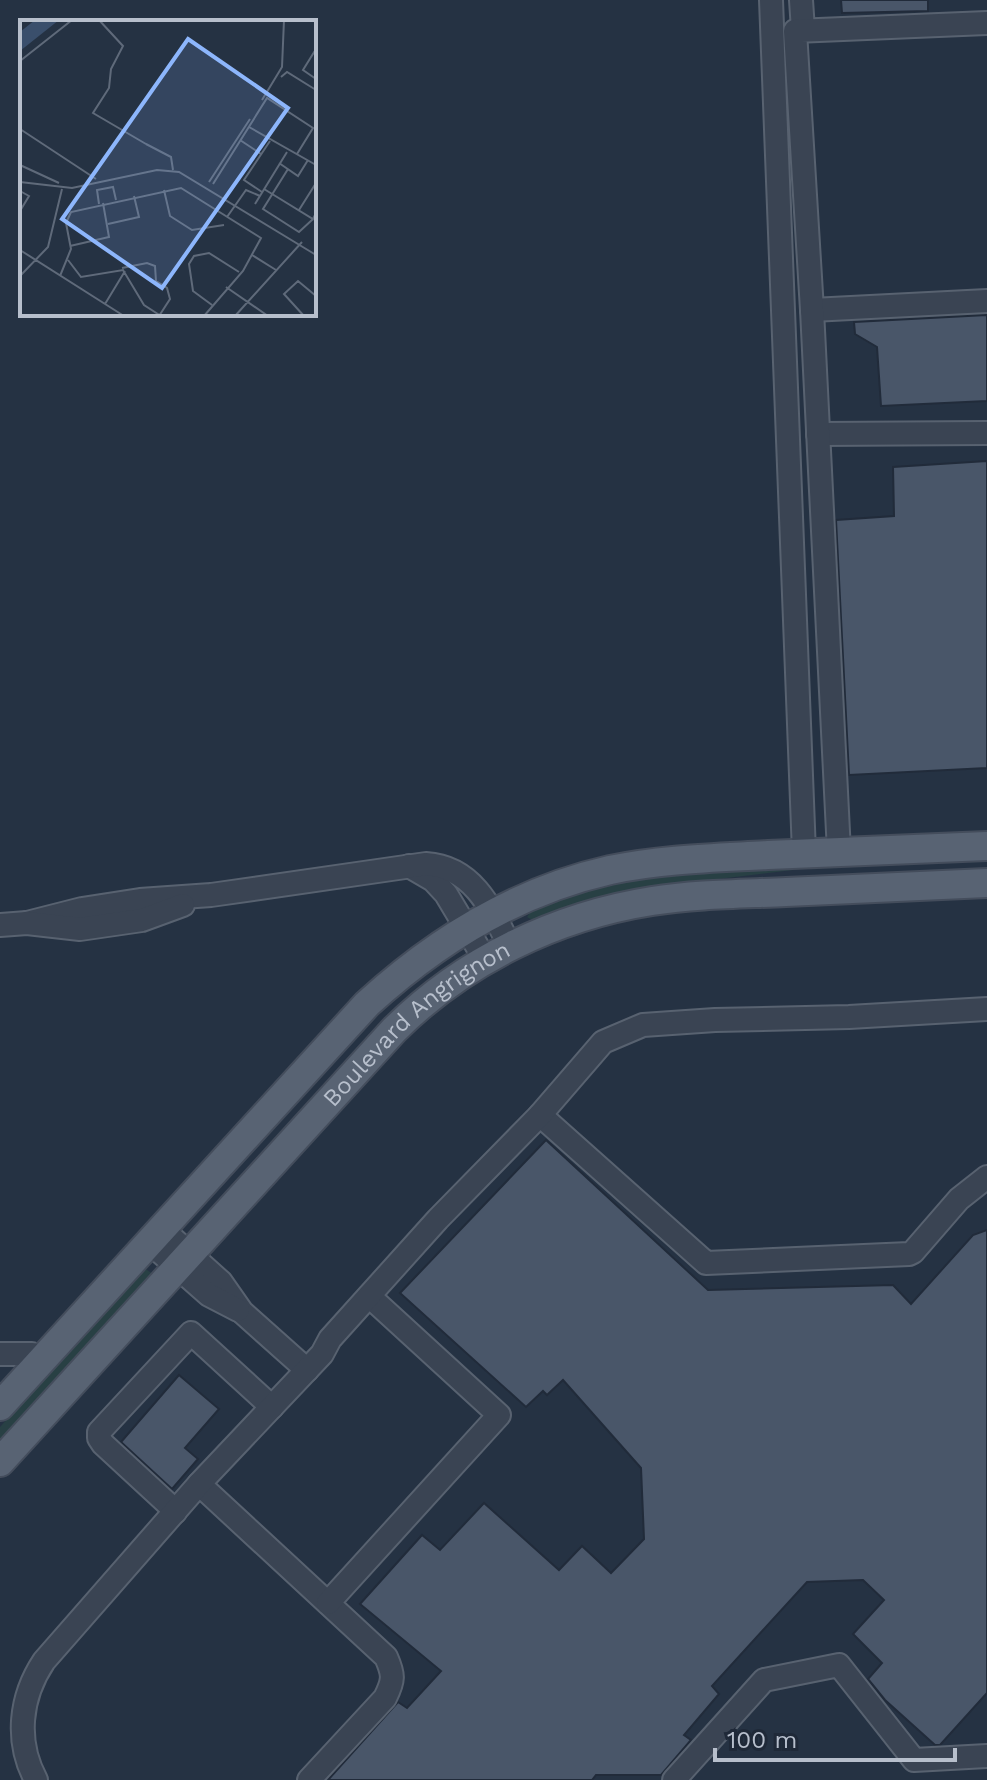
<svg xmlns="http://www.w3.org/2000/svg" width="987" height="1780" viewBox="0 0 987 1780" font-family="'Work Sans',sans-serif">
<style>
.green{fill:#284044}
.building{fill:#495669;stroke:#212b3a;stroke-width:2}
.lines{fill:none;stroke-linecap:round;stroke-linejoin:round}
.minor-casing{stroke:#586270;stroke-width:26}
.major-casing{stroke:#444d5c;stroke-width:32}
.minor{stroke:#3a4453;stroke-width:22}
.major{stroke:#586373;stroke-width:28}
.labels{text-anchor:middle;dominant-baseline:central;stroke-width:8;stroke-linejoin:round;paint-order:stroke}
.street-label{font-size:24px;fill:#b7bfcc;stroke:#1f2938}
.inset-road{fill:none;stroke:#5f6a7a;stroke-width:2}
.view{fill:#8db6fc;fill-opacity:0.15;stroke:#8db6fc;stroke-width:4}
.inset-edge{fill:none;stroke:#b7bfcc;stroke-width:4}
</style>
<rect width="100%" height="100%" fill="#253243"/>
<g class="green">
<path d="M793,868v2l-149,18 -48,11 -62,22 -7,-4 4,-6c40,-16 82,-29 125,-35 45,-7 92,-6 137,-8z"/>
<polygon points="144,1268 153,1274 0,1442 0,1427"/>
</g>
<g class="building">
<polygon points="841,0 928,0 928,11 842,13"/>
<polygon points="987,315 987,401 881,406 877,347 855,334 854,322"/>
<polygon points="987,461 987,768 849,775 836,520 894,516 893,467"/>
<polygon points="546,1140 708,1290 893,1285 911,1304 973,1235 987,1230 987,1693 940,1745 935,1745 885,1700 868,1679 882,1663 853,1634 884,1600 863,1580 807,1582 712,1686 719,1694 684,1735 691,1740 661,1775 596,1775 592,1780 328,1780 398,1702 407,1708 441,1671 360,1604 422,1535 440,1550 484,1503 559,1570 582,1546 611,1573 644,1539 641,1468 563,1380 547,1395 543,1391 526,1407 400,1293"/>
<polygon points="179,1375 219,1409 185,1448 198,1459 172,1489 121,1442"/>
</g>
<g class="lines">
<defs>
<g id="minor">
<polyline points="771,0 804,853"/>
<polyline points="801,0 803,30"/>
<polyline points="812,310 987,301"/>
<polyline points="818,434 987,433"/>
<polyline points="839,852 812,310 795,31 987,23"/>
<polyline points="409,866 433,880 446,894 486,961"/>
<path d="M27,923l55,-14 58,-9 71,-5 215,-31c48,3 66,46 84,83"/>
<polyline points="0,925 27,923 80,929 142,920 183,905"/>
<polyline points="540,1115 706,1263 909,1254 913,1252 959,1199 987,1177"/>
<polyline points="162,1229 221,1282 242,1312 307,1370"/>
<polyline points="150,1243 209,1295 238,1310"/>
<polyline points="0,1354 32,1354 43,1360"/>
<path d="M199,1484l187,173c8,18 8,23 -1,41l-76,82"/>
<polyline points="175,1512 168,1504 103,1444 99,1438 99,1432 191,1333 272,1407"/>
<polyline points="328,1603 499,1415 369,1296"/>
<path d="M36,1780c-21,-39 -16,-83 8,-119l155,-177 123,-130 8,-15 108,-120 102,-104 63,-73 40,-17 72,-5 134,-3 138,-8"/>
<polyline points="674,1780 764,1680 839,1665 914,1760 987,1756"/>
</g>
<g id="major">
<path d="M0,1406l367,-402c70,-64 150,-113 243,-134 52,-11 105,-12 158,-15 73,-3 146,-6 219,-9"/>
<path id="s1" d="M0,1462l394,-432c69,-69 162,-114 258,-129 44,-7 89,-7 134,-9 67,-3 134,-6 201,-9"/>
</g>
</defs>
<use href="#minor" class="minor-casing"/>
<use href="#major" class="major-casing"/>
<use href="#minor" class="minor"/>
<use href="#major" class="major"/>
</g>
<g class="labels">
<g class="street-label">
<text stroke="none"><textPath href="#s1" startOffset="606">Boulevard Angrignon</textPath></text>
</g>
</g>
<g transform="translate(20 20)">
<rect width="296" height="296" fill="#253243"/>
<path d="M15,0h24l-39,31v-19z" fill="#3a4f6c"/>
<path class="inset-road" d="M79,0l24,26 -12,23 -2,19 -16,25 53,31M296,29l-13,21 13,9M0,41l52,-41M261,57l6,-5 29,18M242,80l20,-33 2,-47M229,107l67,38M0,109l76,50M220,120l21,14M126,124l25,13 2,13M259,143l19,13 10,-16M0,145l39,18M268,149l-25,40 36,23 14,-13M0,162l52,6 85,-18 22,2 137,83M189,162l41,-63M193,164l54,-86 46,30 -16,26M244,169l49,30 3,-6M144,170l6,26 22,14 32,-5M0,171l9,5 -9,15M242,172l-18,-12 26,-39M79,184l-2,-14 16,-3 3,13M235,184l32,-52M279,190l17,-27M207,197l19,-27 14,6M88,204l31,-7 -5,-21M50,226l39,-9 -6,-34M0,230l104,66M232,235l24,15M48,240l13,17 42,-7 21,35 17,11M102,248l25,-5 8,3 1,15 11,7 3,11 -11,17M0,256l28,-29 14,-58M40,256l11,-27 -5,-26 5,-11 110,-24 80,50 -18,33 -39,45M206,267l42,29M85,284l20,-33M192,285l-19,-14 -4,-27 5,-8 15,-3 30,19M215,296l67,-74M284,296l-20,-22 14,-13 18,15"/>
<path class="view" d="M168,19l100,69 -126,180 -100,-69z"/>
<rect width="296" height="296" class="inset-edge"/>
</g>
<path d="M715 1748v12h240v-12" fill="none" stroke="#b7bfcc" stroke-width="4"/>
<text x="727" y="1748" font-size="24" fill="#b7bfcc" stroke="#1f2938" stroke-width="6" paint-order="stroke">100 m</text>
</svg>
